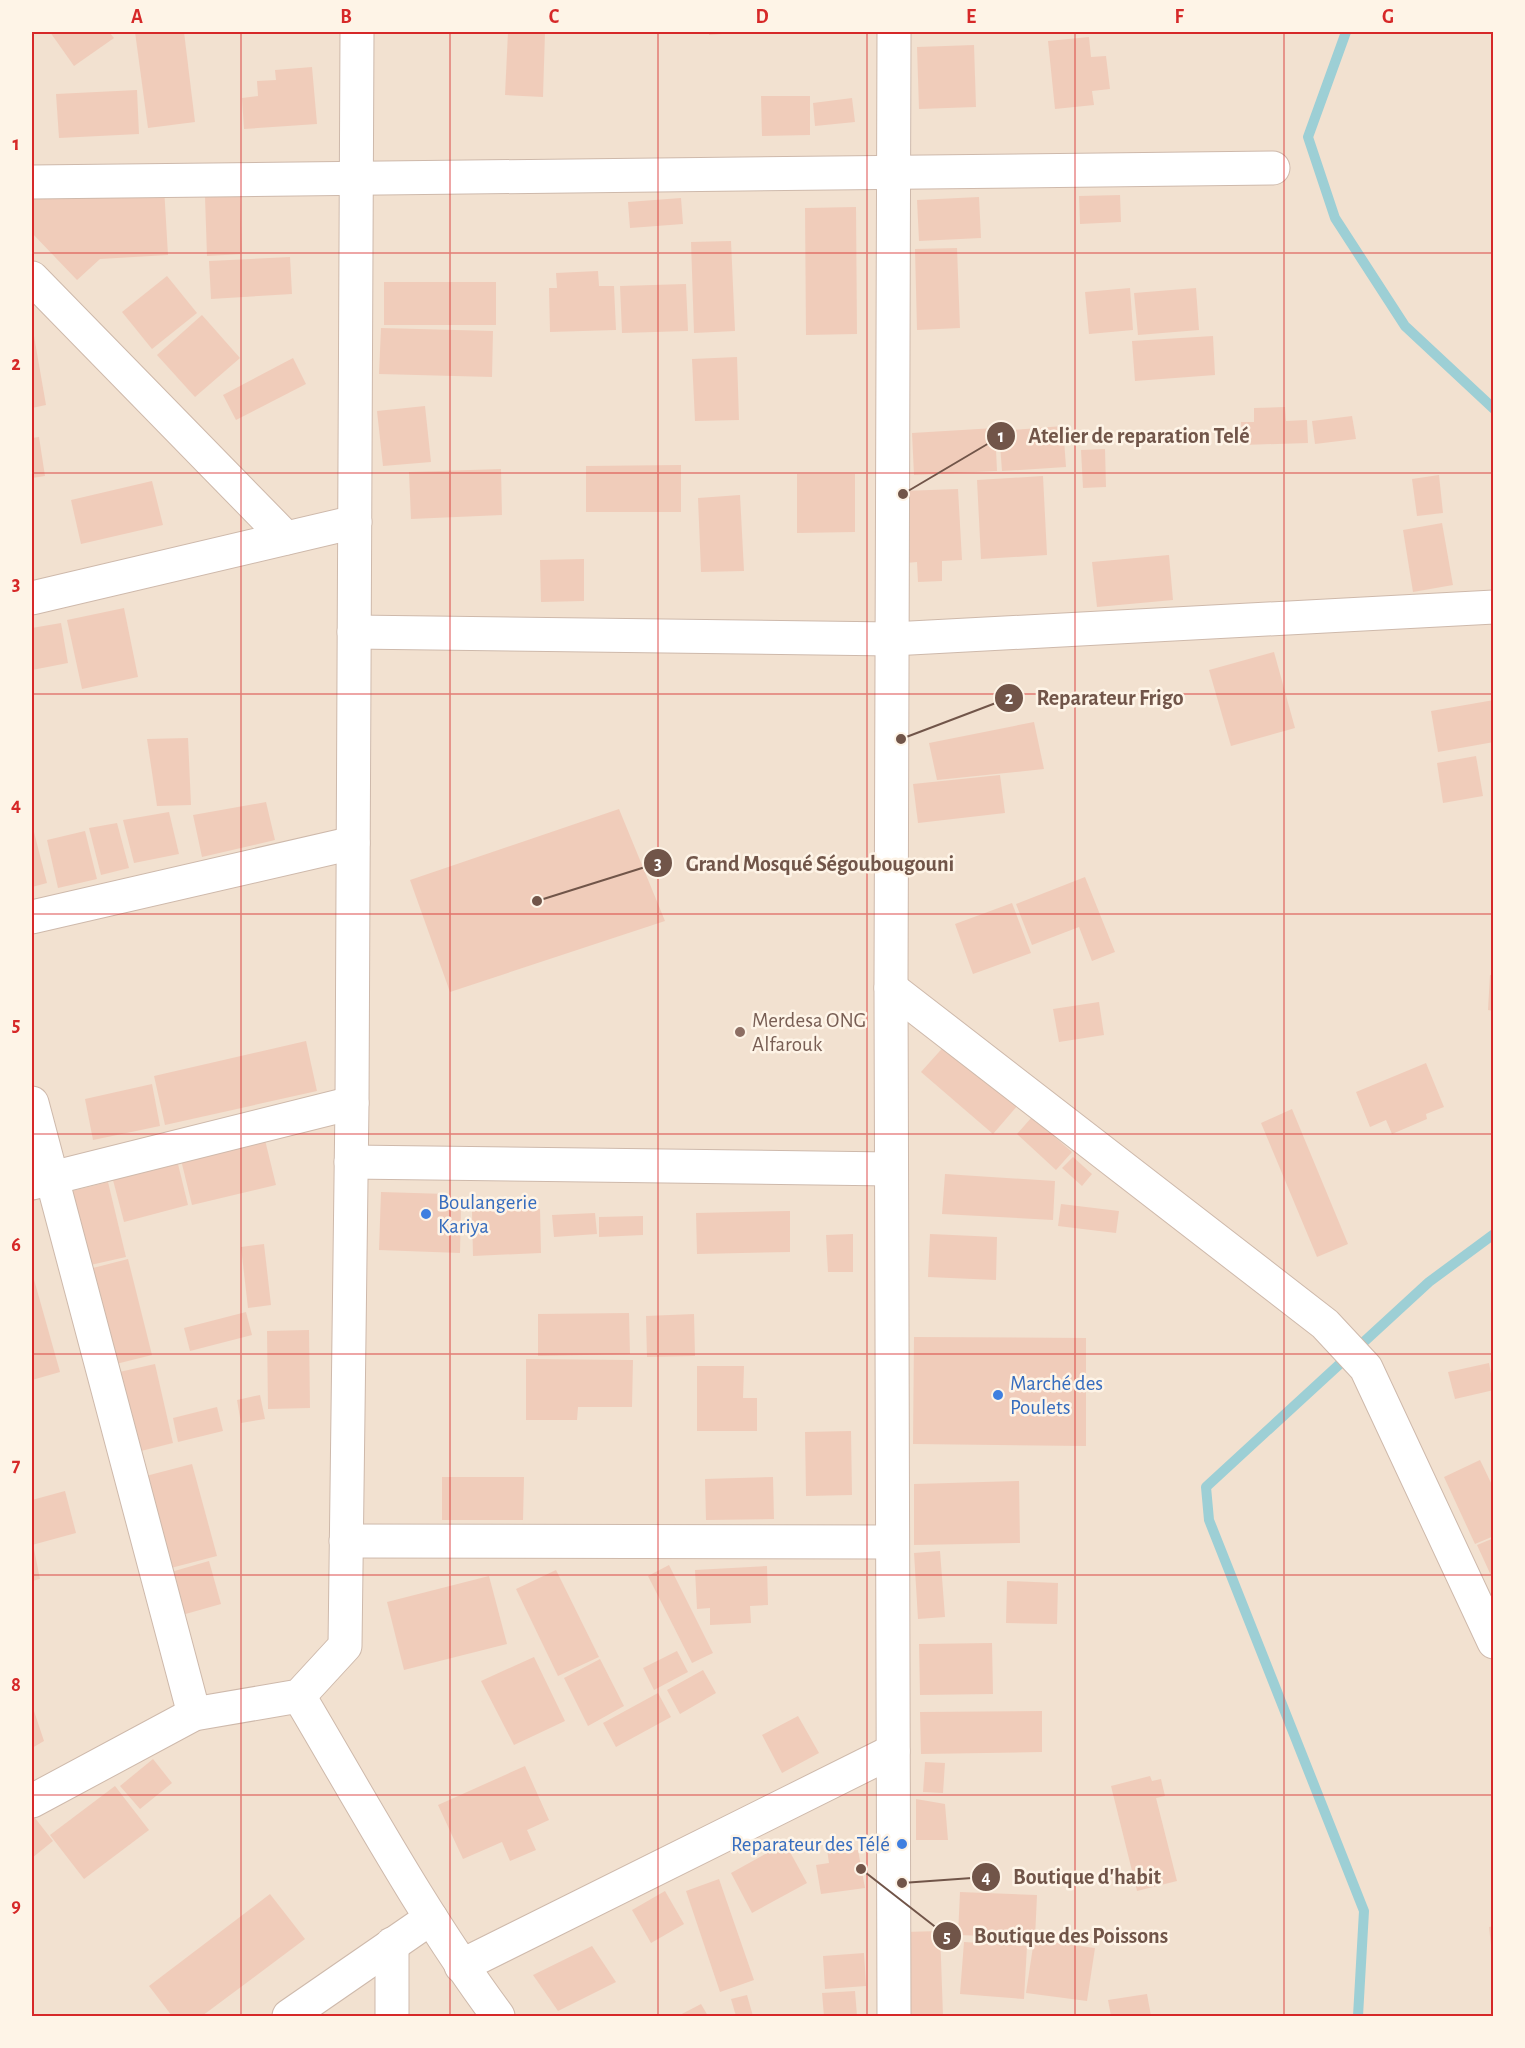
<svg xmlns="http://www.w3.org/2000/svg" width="1525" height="2048" viewBox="0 0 1525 2048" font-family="'Alegreya Sans',sans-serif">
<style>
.residential{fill:#f2e1d0}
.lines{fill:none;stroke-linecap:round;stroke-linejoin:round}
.stream{stroke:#9dcfd5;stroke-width:10}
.building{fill:#f0ccba}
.street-casing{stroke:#ceb9ab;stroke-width:35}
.street{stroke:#fff;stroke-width:33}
.grid{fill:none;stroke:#d62828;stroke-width:1.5;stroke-opacity:0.55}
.education-dot{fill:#8d6e63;stroke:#fef4e7;stroke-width:2}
.shop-dot{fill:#3f7fe0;stroke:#fef4e7;stroke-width:2}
.labels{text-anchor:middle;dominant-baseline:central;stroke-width:5;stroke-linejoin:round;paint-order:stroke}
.education-label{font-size:21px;fill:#785e54;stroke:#fef4e7;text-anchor:start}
.shop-label{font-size:21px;fill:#366cbe;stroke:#fef4e7;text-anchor:start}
.leader{fill:none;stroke:#715549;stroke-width:2}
.callout-dot{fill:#715549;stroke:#fef4e7;stroke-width:2}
.mark-label{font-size:18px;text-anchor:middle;font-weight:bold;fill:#fff}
.callout-label{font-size:22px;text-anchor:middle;font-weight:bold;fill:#715549;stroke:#fef4e7;stroke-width:5;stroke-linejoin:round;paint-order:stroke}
.neatline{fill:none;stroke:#d62828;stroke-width:2}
.grid-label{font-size:20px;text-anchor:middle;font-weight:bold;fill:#d62828}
</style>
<rect width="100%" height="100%" fill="#fbf0e1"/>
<rect class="residential" x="32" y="32" width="1461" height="1984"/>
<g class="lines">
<g class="stream">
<polyline points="1346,32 1308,137 1335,218 1405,326 1494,409"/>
<polyline points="1358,2016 1364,1911 1209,1520 1206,1487 1429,1282 1494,1234"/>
</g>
</g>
<g class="building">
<polygon points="50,32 109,32 114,38 74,66"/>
<polygon points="135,32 184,32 195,122 148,128"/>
<polygon points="508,32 545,32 543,97 505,95"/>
<polygon points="709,32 735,32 735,33 709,35"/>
<polygon points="1089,37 1091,57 1106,56 1110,89 1092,91 1094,105 1055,109 1048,41"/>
<polygon points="974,45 976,107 919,109 917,47"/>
<polygon points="312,67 317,124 244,129 242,98 258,96 257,81 276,80 275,70"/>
<polygon points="137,90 139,134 59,138 56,94"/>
<polygon points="761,96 810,96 810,135 762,136"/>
<polygon points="852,98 855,122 815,126 813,103"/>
<polygon points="164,187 168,255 100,259 77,280 32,233 32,198 94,197"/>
<polygon points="240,195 242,254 207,256 205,197"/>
<polygon points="1120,195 1121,222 1080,224 1079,196"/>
<polygon points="979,197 981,238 919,241 917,200"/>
<polygon points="681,198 683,224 630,228 628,202"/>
<polygon points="856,207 857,334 806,335 805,208"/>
<polygon points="731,241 735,331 694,333 691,242"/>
<polygon points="957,248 960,328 917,330 915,249"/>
<polygon points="290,257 292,294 211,299 209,261"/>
<polygon points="598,271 599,286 614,286 616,330 550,332 549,288 557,288 556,273"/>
<polygon points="167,276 197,313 152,349 122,312"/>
<rect x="384" y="282" width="112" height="43"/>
<polygon points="686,284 688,331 622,333 620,286"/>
<polygon points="1130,288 1133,330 1089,334 1085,292"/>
<polygon points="1196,288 1199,330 1138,335 1134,293"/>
<polygon points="202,315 240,358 195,397 157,355"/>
<polygon points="381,328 493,331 492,377 379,374"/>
<polygon points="34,336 46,405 32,408 32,337"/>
<polygon points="1213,336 1215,375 1135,381 1132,341"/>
<polygon points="737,357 739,420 695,421 692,359"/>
<polygon points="293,358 306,384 236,420 223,395"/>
<polygon points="425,406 431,462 383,466 377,411"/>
<polygon points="1285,407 1286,421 1307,420 1308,443 1242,445 1241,422 1254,422 1254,408"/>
<polygon points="1352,416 1356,439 1315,444 1312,421"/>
<polygon points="1063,426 1066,467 1002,471 999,431"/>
<polygon points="995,428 997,471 914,475 912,433"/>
<polygon points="39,437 45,476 32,478 32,438"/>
<polygon points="1105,449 1106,487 1083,488 1081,450"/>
<polygon points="681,465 681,512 586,512 586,466"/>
<polygon points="501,469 502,515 411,519 409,472"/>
<polygon points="797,474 855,474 855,532 797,533"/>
<polygon points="1439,475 1443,513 1417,516 1412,479"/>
<polygon points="1043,476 1047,555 981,559 977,480"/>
<polygon points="152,481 163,525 81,544 71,500"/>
<polygon points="958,489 962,560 942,561 942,581 918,582 917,562 906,563 902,491"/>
<polygon points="740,495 744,571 701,572 698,498"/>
<polygon points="1442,523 1453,585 1413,592 1403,530"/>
<polygon points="1169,555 1173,600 1097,607 1092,562"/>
<polygon points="584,559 584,601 541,602 540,560"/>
<polygon points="124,608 138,677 82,689 67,620"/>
<polygon points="61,623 68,663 32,670 32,628"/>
<polygon points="1274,652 1295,728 1231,746 1209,670"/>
<polygon points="1494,700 1494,742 1438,752 1431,711"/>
<polygon points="1034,722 1044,769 937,780 929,743"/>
<polygon points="188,738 191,805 157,806 147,739"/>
<polygon points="1476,756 1483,796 1443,803 1437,763"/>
<polygon points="1000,775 1005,813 918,823 913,784"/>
<polygon points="266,802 275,840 202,857 193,815"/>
<polygon points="619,809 665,921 450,992 410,880"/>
<polygon points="169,812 179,854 134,863 123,820"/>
<polygon points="117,823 129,868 101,875 89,828"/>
<polygon points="85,831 97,879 58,888 47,840"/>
<polygon points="34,832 47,883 32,887 32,833"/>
<polygon points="1085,877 1115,952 1092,961 1079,927 1032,945 1016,904"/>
<polygon points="1012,903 1031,953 973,974 955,924"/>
<polygon points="1490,975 1494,975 1494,1011 1488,1010"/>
<polygon points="1099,1002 1104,1035 1059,1042 1053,1009"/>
<polygon points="306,1041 317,1091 165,1125 154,1076"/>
<polygon points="947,1043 1018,1105 993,1134 921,1072"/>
<polygon points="1426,1063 1444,1107 1426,1114 1427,1119 1392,1134 1386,1120 1370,1127 1356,1092"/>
<polygon points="152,1084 160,1126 93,1140 85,1099"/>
<polygon points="1292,1109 1348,1244 1317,1257 1261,1123"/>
<polygon points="1032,1117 1072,1152 1056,1170 1017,1134"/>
<polygon points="265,1140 276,1185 192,1205 181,1160"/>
<polygon points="1073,1157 1092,1174 1082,1186 1062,1168"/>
<polygon points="178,1164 188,1205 124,1222 113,1180"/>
<polygon points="945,1174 1055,1181 1053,1220 942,1214"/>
<polygon points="108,1182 126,1257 86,1266 68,1192"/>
<polygon points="381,1192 447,1194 446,1207 461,1207 460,1253 379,1250"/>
<polygon points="1061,1204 1119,1211 1116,1233 1058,1226"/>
<polygon points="540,1209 541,1253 473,1256 472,1211"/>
<polygon points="790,1211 790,1252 697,1254 696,1213"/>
<polygon points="595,1213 597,1234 554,1237 552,1215"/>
<polygon points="643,1216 643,1235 599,1237 599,1217"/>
<polygon points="853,1234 853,1272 828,1272 826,1235"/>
<polygon points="930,1234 997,1237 996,1280 928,1277"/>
<polygon points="264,1244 271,1305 248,1308 241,1247"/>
<polygon points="128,1259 152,1355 112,1365 89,1269"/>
<polygon points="32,1276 33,1276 60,1372 32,1380"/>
<polygon points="246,1312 252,1335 190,1351 184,1328"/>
<polygon points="629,1313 630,1354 538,1356 538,1314"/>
<polygon points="694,1314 695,1356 647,1357 646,1316"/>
<polygon points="309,1330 310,1408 268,1409 267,1331"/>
<polygon points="914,1337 1086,1338 1086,1446 913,1444"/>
<polygon points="526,1359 633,1360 632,1407 578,1407 577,1420 526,1420"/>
<polygon points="1489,1363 1494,1390 1455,1399 1448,1372"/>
<polygon points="155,1364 173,1443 133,1453 115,1373"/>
<polygon points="697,1366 744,1366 743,1398 757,1398 757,1431 697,1431"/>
<polygon points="260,1395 265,1419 241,1423 237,1400"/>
<polygon points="217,1407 223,1431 178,1442 173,1418"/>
<polygon points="851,1431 852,1495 806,1496 805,1432"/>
<polygon points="1480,1460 1494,1489 1494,1536 1475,1544 1444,1477"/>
<polygon points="192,1464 217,1556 167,1569 142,1477"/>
<polygon points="442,1477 524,1477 523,1520 442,1520"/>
<polygon points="773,1477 774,1519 706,1520 705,1479"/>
<polygon points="1019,1481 1020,1543 914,1545 914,1484"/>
<polygon points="65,1491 76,1533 32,1545 32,1500"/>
<polygon points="1494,1538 1494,1582 1477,1545"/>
<polygon points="34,1549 40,1579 32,1581 32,1550"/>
<polygon points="940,1551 945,1617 918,1619 914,1553"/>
<polygon points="209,1561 221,1604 182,1615 171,1572"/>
<polygon points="669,1565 713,1653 692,1663 648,1576"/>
<polygon points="767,1566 768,1605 750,1606 751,1623 710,1625 710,1608 697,1609 695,1570"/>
<polygon points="556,1570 599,1657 558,1676 516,1589"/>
<polygon points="489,1576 507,1644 404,1670 387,1602"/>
<polygon points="1007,1581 1058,1583 1057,1624 1006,1623"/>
<polygon points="992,1643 993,1694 920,1695 919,1644"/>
<polygon points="677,1651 688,1672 654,1690 643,1668"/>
<polygon points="534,1657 565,1721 514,1745 481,1681"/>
<polygon points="600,1659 624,1706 588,1726 564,1678"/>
<polygon points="703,1670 716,1693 680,1714 667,1690"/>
<polygon points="658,1693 671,1717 616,1747 603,1723"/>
<polygon points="32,1705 44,1741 32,1748"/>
<polygon points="1042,1711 1042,1752 921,1754 920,1712"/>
<polygon points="798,1716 819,1753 782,1773 762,1735"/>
<polygon points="153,1759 172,1783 140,1809 120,1786"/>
<polygon points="925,1762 945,1763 943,1793 923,1792"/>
<polygon points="525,1766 549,1820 527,1830 536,1850 510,1861 502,1842 463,1859 438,1805"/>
<polygon points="1150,1776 1152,1781 1161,1779 1165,1796 1156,1798 1177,1881 1137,1891 1111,1786"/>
<polygon points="115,1786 149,1830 84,1879 50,1835"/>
<polygon points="916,1799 945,1804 948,1840 916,1840"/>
<polygon points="35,1818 53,1841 32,1858 32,1821"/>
<polygon points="785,1843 807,1883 752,1913 731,1873"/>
<polygon points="846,1846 847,1851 858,1850 865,1888 821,1894 816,1865 829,1863 827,1849"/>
<polygon points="719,1879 754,1980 720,1992 686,1891"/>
<polygon points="665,1891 684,1924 651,1943 632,1910"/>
<polygon points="960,1892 1037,1895 1035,1938 958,1935"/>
<polygon points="270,1894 305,1939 202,2016 172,2016 149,1986"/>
<polygon points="1494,1926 1494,1954 1492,1954 1489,1927"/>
<polygon points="940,1931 943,2016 908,2016 905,1932"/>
<polygon points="1034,1940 1095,1948 1087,2001 1026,1993"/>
<polygon points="964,1942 1027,1946 1024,1999 960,1994"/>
<polygon points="592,1946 616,1982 558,2011 533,1975"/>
<polygon points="864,1953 866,1986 825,1989 823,1956"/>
<polygon points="855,1991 857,2016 824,2016 822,1993"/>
<polygon points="1147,1994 1151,2016 1111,2016 1108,2000"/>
<polygon points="747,1995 753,2016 736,2016 731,1999"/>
<polygon points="701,2004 708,2016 678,2016"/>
</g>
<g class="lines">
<defs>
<g id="street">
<polyline points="32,182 1273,168"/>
<polyline points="32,278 286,538"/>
<polyline points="32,598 355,522"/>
<polyline points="354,632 892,639 1494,607"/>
<polyline points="32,917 353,843"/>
<polyline points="891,988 1325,1324 1366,1368 1494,1642"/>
<polyline points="32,1103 194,1714"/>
<polyline points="351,1162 891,1169"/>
<polyline points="32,1183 352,1103"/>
<polyline points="346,1541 892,1542"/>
<path d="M299,1696c64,108 124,219 199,320"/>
<polyline points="32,1801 194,1714 299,1696 345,1646 352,1103 357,32"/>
<polyline points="392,1944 392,2016"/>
<polyline points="461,1966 893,1751"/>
<polyline points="289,2016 431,1918"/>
<polyline points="894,2016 891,988 894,32"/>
</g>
</defs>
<use href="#street" class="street-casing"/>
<use href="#street" class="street"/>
</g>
<path class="grid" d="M241,32v1984M450,32v1984M658,32v1984M867,32v1984M1075,32v1984M1284,32v1984M32,253h1462M32,473h1462M32,694h1462M32,914h1462M32,1134h1462M32,1354h1462M32,1575h1462M32,1795h1462"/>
<circle class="education-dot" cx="740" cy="1032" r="6"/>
<g class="shop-dot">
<circle cx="426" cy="1214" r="6"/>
<circle cx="998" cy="1395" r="6"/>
<circle cx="902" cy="1844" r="6"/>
</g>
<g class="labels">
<g class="education-label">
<text x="752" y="1020">Merdesa ONG<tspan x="752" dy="24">Alfarouk</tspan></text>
</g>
<g class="shop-label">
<text x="438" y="1202">Boulangerie<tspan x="438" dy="24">Kariya</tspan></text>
<text x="1010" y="1383">Marché des<tspan x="1010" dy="24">Poulets</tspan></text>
<text x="890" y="1844" text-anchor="end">Reparateur des Télé</text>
</g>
</g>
<path class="leader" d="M903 494L1001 436M901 739L1009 698M537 901L658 863M902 1883L986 1877M861 1869L947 1936"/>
<g class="callout-dot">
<circle cx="903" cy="494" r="6"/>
<circle cx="901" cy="739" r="6"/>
<circle cx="537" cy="901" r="6"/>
<circle cx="902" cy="1883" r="6"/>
<circle cx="861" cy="1869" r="6"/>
<circle cx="1001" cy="436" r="15"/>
<circle cx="1009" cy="698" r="15"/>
<circle cx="658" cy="863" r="15"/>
<circle cx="986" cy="1877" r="15"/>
<circle cx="947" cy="1936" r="15"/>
</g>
<g class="mark-label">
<text x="1001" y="442">1</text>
<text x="1009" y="704">2</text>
<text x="658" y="869">3</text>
<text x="986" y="1883">4</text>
<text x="947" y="1942">5</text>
</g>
<g class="callout-label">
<text x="1139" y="443">Atelier de reparation Telé</text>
<text x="1110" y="705">Reparateur Frigo</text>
<text x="820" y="871">Grand Mosqué Ségoubougouni</text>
<text x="1087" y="1884">Boutique d'habit</text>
<text x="1071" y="1943">Boutique des Poissons</text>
</g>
<rect width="1525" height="2048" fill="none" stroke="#fef4e7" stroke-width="66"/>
<rect x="33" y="33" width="1459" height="1982" class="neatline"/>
<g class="grid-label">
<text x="137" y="23">A</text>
<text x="346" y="23">B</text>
<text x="554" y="23">C</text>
<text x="762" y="23">D</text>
<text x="971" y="23">E</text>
<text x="1179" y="23">F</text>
<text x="1388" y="23">G</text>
<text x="16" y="150">1</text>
<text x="16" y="370">2</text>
<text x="16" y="590">3</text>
<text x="16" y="811">4</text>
<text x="16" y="1031">5</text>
<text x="16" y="1251">6</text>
<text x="16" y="1471">7</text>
<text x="16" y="1691">8</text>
<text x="16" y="1912">9</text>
</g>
</svg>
